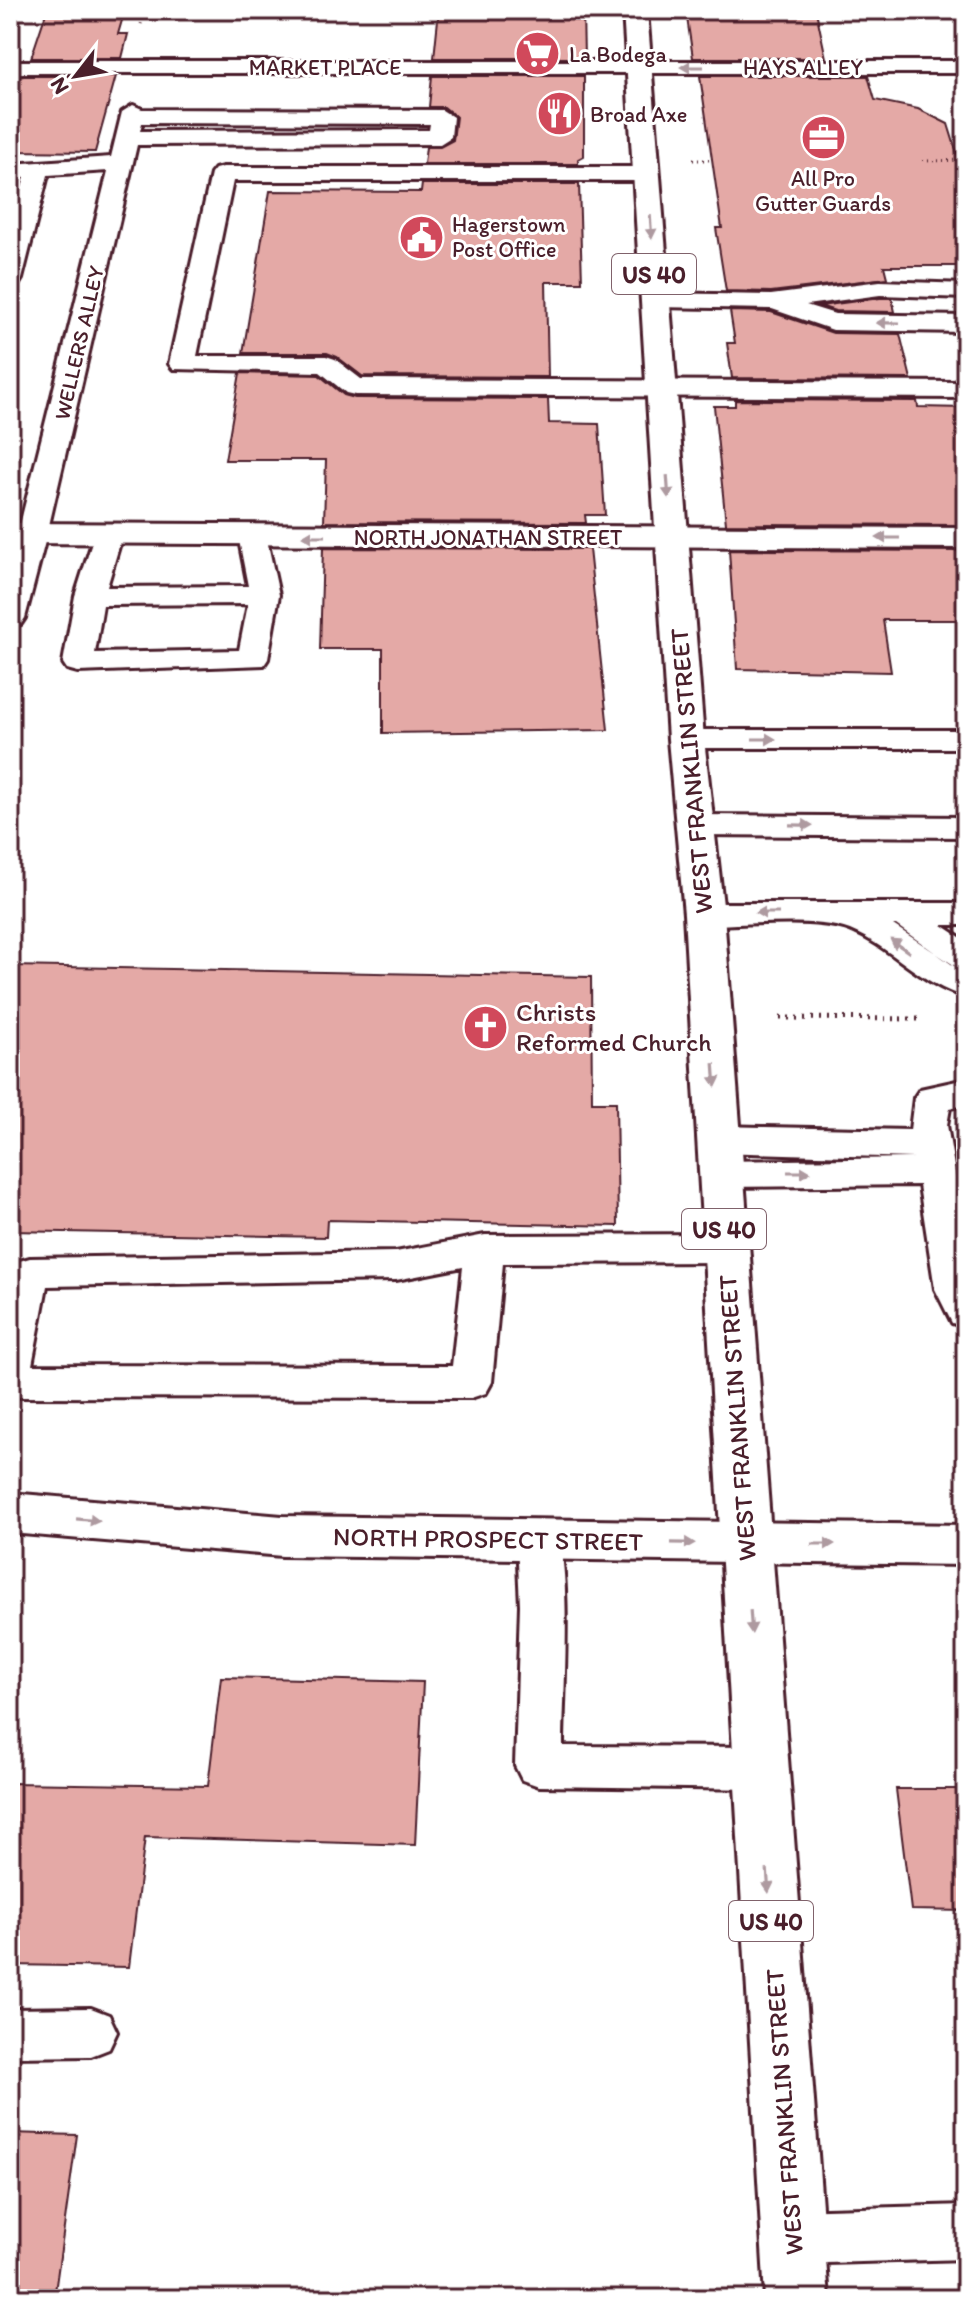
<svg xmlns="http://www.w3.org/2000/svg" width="976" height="2309" viewBox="0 0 976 2309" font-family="Itim,sans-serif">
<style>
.building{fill:#e4a9a6;stroke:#4a1f2b;stroke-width:2}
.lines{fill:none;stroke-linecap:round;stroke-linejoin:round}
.lane-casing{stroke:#4a1f2b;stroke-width:6}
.secondary-casing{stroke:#4a1f2b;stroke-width:6}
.primary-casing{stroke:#4a1f2b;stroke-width:6}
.path-far1{stroke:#4a1f2b;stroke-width:3;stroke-dasharray:1 4;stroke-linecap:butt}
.path{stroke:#4a1f2b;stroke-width:5;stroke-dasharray:2 6;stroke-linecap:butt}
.lane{fill:#fff;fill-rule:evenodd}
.secondary{fill:#fff;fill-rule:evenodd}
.primary{fill:#fff;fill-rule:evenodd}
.oneway{fill:#ae9aa0}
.labels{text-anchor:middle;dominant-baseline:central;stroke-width:6;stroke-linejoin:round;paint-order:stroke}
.far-poi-label{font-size:22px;fill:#4a1f2b;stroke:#fff;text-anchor:start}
.far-street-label{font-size:22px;fill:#4a1f2b;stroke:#fff}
.shield{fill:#fff;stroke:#80626b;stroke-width:2}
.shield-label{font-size:24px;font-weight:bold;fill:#4a1f2b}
.street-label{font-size:26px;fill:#4a1f2b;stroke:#fff}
.poi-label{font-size:26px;fill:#4a1f2b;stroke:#fff;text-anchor:start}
</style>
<rect width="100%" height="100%" fill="#fff"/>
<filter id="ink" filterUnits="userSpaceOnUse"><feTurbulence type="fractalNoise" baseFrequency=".0125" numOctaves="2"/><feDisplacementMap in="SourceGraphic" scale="16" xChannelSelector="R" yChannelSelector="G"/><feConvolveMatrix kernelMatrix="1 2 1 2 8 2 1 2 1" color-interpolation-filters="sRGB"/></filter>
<g filter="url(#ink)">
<g class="building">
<polygon points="47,10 125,10 118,34 128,34 122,58 31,58"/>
<polygon points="439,10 583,11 584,58 434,58"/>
<polygon points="686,11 816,11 826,58 693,58"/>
<polygon points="24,76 116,76 95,152 10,151 10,78"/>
<polygon points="432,76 584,76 584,156 578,159 578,164 424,164 426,147 440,147 453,140 456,117 444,107 429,107"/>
<polygon points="700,76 868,76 875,100 918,109 948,124 966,182 966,266 884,266 887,278 771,292 726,291 716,228 722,228"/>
<polygon points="422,184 579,184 582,282 546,282 548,377 362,376 337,357 327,353 243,353 270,191 421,192"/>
<polygon points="880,298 892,298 895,312 835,311 820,306"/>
<polygon points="730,311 771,312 833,333 900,334 911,379 732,378 727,343 735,343"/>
<polygon points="240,373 319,375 344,395 355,398 548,399 549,423 599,424 605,515 585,515 586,523 324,522 326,460 225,460"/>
<polygon points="735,400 917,401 918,407 966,408 966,525 726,524 714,406 735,406"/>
<polygon points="323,548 589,549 608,730 383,733 383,649 320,649"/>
<polygon points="729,550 966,551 966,620 883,620 891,672 737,669"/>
<polygon points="10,966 591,977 592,1102 616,1102 618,1226 327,1220 326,1237 10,1231"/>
<polygon points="221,1677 423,1682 415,1845 145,1837 129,1967 10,1965 10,1783 208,1786"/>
<polygon points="896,1789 966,1789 966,1911 911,1910"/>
<polygon points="10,2133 77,2135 54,2299 10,2299"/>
</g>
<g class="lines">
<defs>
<g id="lane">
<rect x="10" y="61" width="956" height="12"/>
<path d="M133,105l9,4 300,1 11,7 -2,20 -11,7 -303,1 -90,389 -22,84 -4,6 -11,3v-62l98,-394 -60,4 -26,104 -3,5 -9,2v-54l15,-55 -15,1v-14l101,-7 11,-45zM142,123l288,1 -1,6 -289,1z"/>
<polygon points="223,167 647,167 655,169 659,174 655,179 647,181 233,181 197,356 326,356 335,359 361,379 966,382 966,398 355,395 346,393 320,372 173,369 169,364 211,174 215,169"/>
<polygon points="880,281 966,284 966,298 880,295 806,305 835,314 966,316 966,332 833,330 772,309 656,307 647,305 644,300 647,295 656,293 771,295"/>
<path d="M109,524l10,3 4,6 -16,54 141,-1 -10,-51 4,-6 10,-3 10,3 4,6 13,60 -11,64 -4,6 -186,7 -11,-3 -4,-6 12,-67 20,-63 4,-6zM248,604l-9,46 -144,3 8,-48z"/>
<polygon points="686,730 966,730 966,748 686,748 675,746 670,739 675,732"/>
<polygon points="695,815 966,817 966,837 695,835 683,832 679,825 683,818"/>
<path d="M704,903h262v22h-24l24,16v28l-12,-3 -58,-41h-3l73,48v24c-45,-12 -74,-50 -116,-67 -34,-13 -107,-5 -146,-5l-12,-3 -5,-8 5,-8z"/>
<polygon points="966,1079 966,1105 950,1108 947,1125 966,1237 966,1327 952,1323 935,1289 919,1185 721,1187 707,1183 702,1174 707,1165 721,1161 914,1158 719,1152 706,1148 700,1139 706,1130 719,1126 910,1130 914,1098 920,1089"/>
<path d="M725,1234l14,4 6,10 -6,10 -14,4 -222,1 -11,119 -6,11 -15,5 -461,-1v-125l6,-10 14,-4 366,-6 89,-17zM463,1267l-11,99 -420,-1 15,-79 349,-6z"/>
<path d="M539,1523l16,6c18,36 8,169 8,217l197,1 17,6 7,15 -7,15 -17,6 -221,-3 -17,-6 -7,-14 5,-161 -3,-64 6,-12z"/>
<polygon points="91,2008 109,2015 117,2032 109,2049 91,2056 10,2057 10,2009"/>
<polygon points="966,2205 966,2259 792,2264 773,2256 765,2237 773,2218 792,2210"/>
</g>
<g id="secondary">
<polygon points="10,523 966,528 966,548 10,543"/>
<polygon points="10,1493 282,1516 966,1525 966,1565 282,1556 10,1533"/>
</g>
<polygon id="primary" points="623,10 647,10 704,739 724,914 829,2299 765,2299 684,914 668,739"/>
</defs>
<use href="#lane" class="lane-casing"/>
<use href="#secondary" class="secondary-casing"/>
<use href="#primary" class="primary-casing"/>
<g class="path-far1">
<polyline points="198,10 231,10"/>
<polyline points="141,24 145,10"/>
<polyline points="693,160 712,160"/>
<polyline points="923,161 966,160"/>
</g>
<polyline class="path" points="780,1018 919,1019"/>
<use href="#lane" class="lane"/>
<use href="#secondary" class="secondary"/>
<use href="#primary" class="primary"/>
</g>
<defs><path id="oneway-solid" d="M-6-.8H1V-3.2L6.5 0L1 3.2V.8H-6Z" transform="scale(2)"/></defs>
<g class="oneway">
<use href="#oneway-solid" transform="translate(692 67) rotate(180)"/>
<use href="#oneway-solid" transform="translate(651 227) rotate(86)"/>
<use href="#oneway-solid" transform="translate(888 323) rotate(-179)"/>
<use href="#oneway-solid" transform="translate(668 487) rotate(86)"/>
<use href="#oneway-solid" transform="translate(314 536) rotate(-180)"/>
<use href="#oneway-solid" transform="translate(888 538) rotate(-180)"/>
<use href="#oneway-solid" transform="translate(764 739)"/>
<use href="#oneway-solid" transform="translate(801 825) rotate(1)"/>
<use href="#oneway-solid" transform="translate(767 913) rotate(180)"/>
<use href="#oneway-solid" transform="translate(900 946) rotate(-145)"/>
<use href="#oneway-solid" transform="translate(715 1075) rotate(86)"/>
<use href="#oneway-solid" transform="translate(799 1172)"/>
<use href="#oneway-solid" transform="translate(88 1520) rotate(5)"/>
<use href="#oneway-solid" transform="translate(683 1543) rotate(1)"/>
<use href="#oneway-solid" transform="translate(823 1544)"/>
<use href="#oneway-solid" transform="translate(751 1622) rotate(86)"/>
<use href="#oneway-solid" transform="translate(768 1881) rotate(86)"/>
</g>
</g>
<defs>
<symbol id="supermarket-disc" viewBox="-11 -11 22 22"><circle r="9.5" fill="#d1495b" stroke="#fff"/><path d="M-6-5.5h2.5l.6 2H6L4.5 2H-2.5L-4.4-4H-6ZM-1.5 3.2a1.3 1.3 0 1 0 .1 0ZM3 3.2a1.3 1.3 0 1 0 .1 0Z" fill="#fff"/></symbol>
<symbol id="restaurant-disc" viewBox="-11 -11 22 22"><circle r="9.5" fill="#d1495b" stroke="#fff"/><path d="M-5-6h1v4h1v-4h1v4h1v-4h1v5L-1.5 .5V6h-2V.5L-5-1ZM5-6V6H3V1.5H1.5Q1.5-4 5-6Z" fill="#fff"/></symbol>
<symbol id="office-disc" viewBox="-11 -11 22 22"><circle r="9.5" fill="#d1495b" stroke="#fff"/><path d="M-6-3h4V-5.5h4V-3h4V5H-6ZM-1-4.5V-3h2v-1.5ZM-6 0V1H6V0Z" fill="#fff"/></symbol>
<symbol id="civic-disc" viewBox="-11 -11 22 22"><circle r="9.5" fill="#d1495b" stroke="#fff"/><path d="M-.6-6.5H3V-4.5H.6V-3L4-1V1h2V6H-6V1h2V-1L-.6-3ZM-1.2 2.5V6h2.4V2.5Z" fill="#fff"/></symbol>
<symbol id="church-disc" viewBox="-11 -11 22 22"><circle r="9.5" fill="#d1495b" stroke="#fff"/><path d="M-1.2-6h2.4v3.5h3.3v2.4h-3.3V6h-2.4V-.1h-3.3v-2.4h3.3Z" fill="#fff"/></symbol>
</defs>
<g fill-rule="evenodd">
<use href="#supermarket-disc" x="512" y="28" width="51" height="51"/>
<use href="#restaurant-disc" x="534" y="88" width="51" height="51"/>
<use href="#office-disc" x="798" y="112" width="51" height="51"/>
<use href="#civic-disc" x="396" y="212" width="51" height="51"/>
<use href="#church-disc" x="460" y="1002" width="51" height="51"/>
</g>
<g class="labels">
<g class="far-poi-label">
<text x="569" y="54">La Bodega</text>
<text x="590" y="114">Broad Axe</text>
<text x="823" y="178" text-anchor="middle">All Pro<tspan x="823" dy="25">Gutter Guards</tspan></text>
<text x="452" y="224">Hagerstown<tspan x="452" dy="25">Post Office</tspan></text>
</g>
<g class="far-street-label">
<text x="325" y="67">MARKET PLACE</text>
<text x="803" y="67">HAYS ALLEY</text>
<text transform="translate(79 343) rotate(-77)">WELLERS ALLEY</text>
<text x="488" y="537">NORTH JONATHAN STREET</text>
</g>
<g class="shield">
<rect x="612" y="254" width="84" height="40" rx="6"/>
<rect x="682" y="1209" width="84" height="40" rx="6"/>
<rect x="729" y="1901" width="84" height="40" rx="6"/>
</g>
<g class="shield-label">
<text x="654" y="274">US 40</text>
<text x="724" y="1229">US 40</text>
<text x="771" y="1921">US 40</text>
</g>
<g class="street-label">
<text transform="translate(691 771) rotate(-95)">WEST FRANKLIN STREET</text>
<text transform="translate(737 1418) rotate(-94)">WEST FRANKLIN STREET</text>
<text transform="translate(488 1539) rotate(1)">NORTH PROSPECT STREET</text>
<text transform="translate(784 2112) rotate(-94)">WEST FRANKLIN STREET</text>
</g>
<g class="poi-label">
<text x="516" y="1012">Christs<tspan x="516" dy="30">Reformed Church</tspan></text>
</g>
</g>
<rect width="976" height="2309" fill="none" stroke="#fff" stroke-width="40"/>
<rect x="20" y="20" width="936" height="2269" fill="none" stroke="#4a1f2b" stroke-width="3" filter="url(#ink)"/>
<g transform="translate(76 76) rotate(239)" stroke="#ffffff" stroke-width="6" paint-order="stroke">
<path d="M0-6L14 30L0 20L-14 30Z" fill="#4a1f2b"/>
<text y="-12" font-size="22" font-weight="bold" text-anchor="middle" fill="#4a1f2b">N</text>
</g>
</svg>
